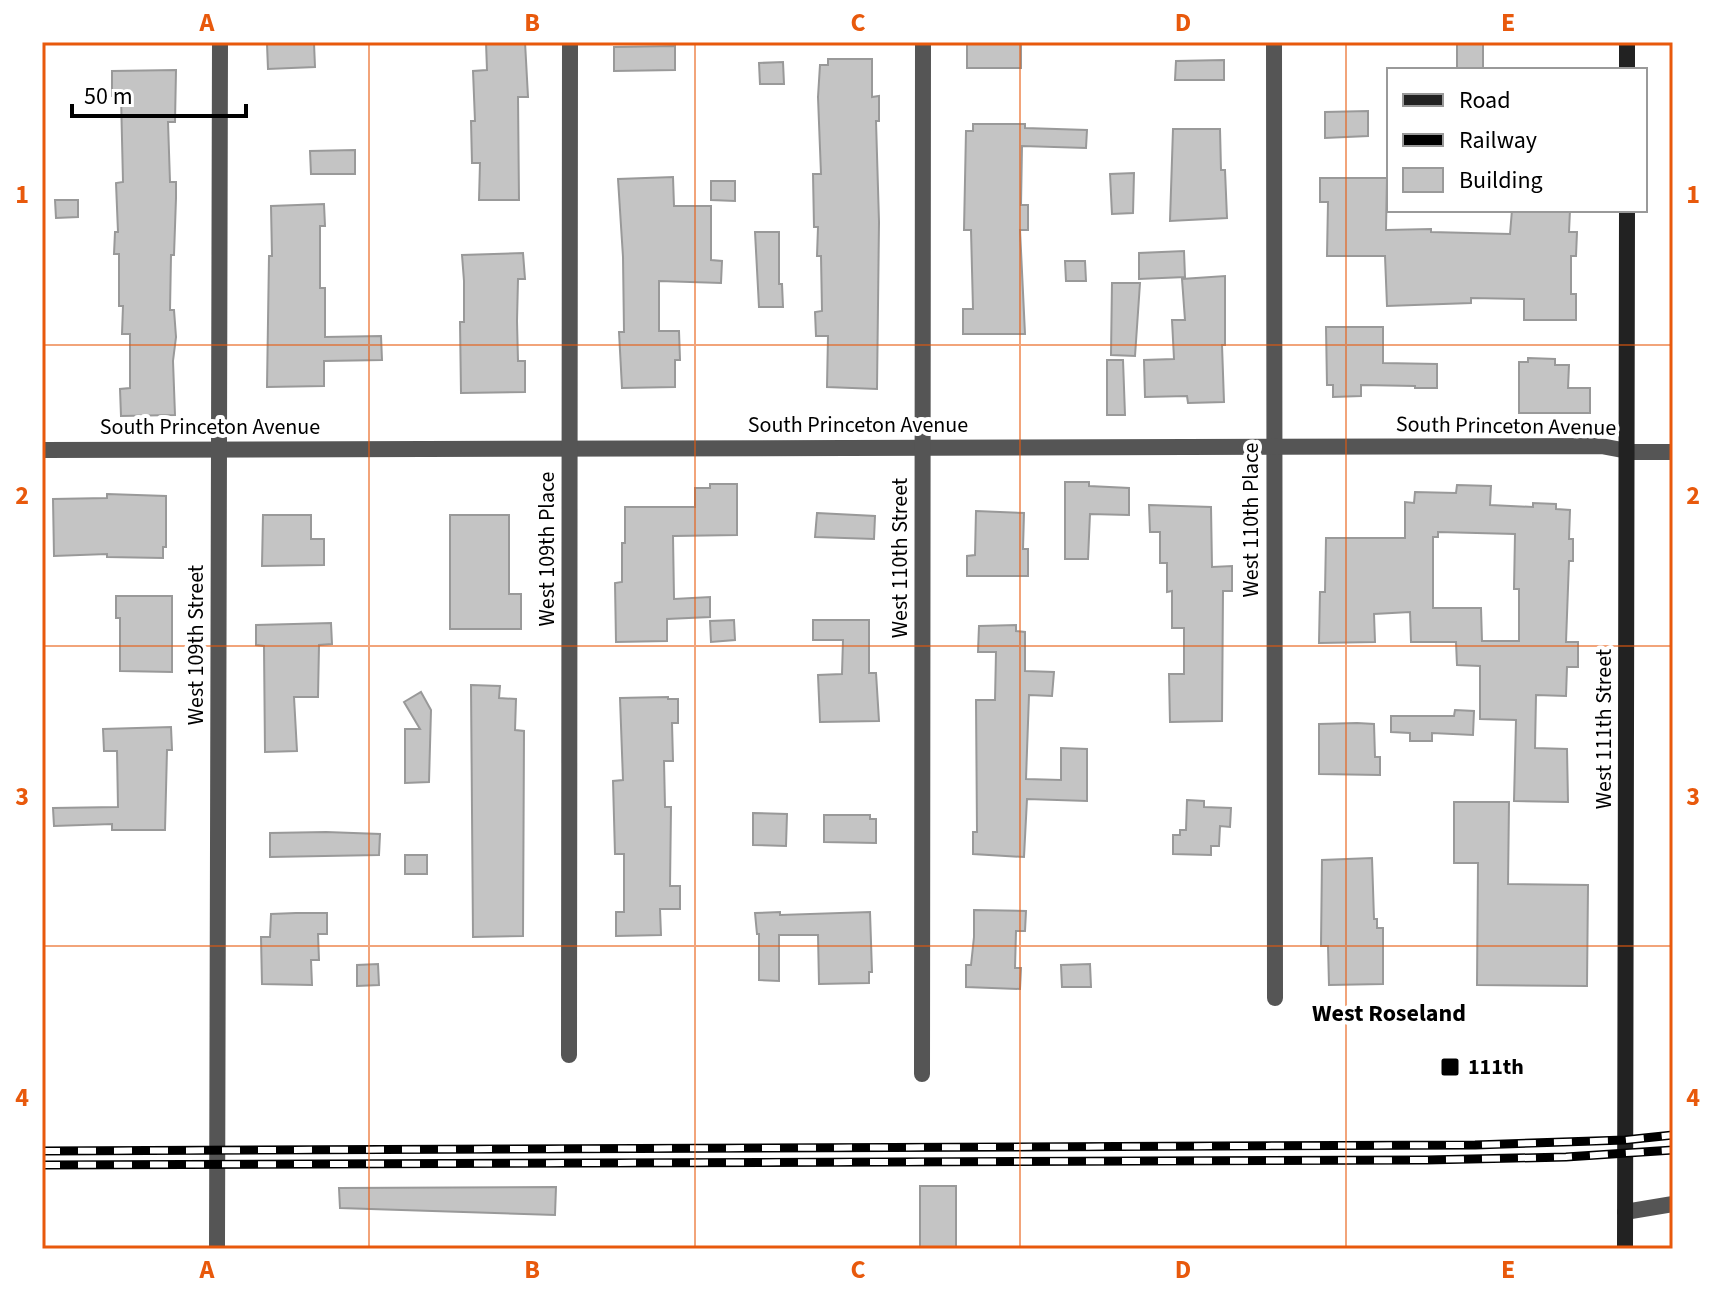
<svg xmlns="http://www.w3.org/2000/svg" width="1715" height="1291" viewBox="0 0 1715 1291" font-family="'Source Sans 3',sans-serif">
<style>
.building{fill:#c4c4c4;stroke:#999;stroke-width:2;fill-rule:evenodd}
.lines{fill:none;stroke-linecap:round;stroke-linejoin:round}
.street{stroke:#555;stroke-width:16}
.secondary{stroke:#222;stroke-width:16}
.rail-casing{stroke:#000;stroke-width:9}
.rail{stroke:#fff;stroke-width:6;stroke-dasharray:18;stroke-linecap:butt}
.grid{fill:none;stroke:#e8590c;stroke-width:2;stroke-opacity:0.55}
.poi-dot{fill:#000;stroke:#fff;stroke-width:3}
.labels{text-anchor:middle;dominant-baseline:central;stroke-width:8;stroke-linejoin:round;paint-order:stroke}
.street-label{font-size:22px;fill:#000;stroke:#fff}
.poi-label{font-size:22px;font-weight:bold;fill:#000;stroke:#fff;text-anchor:start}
.neighbourhood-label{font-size:24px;font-weight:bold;fill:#000;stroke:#fff}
.neatline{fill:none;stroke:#e8590c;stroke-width:3}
.grid-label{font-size:26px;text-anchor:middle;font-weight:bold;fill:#e8590c}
</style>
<rect width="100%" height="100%" fill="#fff"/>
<g class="building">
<polygon points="486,42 525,42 528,97 518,97 519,200 479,200 480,163 472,163 471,121 475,121 473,71 487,70"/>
<rect x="967" y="42" width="54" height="26"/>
<rect x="1457" y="42" width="26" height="27"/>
<polygon points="314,43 315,67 268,69 267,44"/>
<polygon points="675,46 675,70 614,71 614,47"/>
<polygon points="828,59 872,59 872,97 879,96 879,121 876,121 879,222 877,389 827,387 828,336 816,336 815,312 822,311 821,256 817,256 818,227 814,227 813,174 821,174 818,97 820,65 828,65"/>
<polygon points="1224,60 1224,80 1175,80 1176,61"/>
<polygon points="783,62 784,84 760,84 759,63"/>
<polygon points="176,70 175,122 168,122 170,182 176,182 176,198 174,255 171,255 170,310 174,310 176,337 173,361 175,415 121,416 120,389 130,388 130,334 122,334 123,306 119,306 119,254 114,254 115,232 118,232 116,183 123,182 121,96 112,96 112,71"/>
<polygon points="1368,111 1368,136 1325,138 1325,112"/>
<polygon points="973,124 1025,124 1025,128 1087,130 1086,148 1022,146 1021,205 1028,205 1028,230 1020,230 1025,334 963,334 963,309 973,309 971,230 964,230 966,131 973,131"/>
<polygon points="1173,129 1220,129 1221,170 1225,170 1227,218 1170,221"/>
<polygon points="355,150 355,174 311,174 310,151"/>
<polygon points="1134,173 1133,213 1112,214 1110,174"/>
<polygon points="673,177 674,206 711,206 711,260 722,261 721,283 659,281 659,331 679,331 680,360 675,360 675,387 622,388 619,332 624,332 623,257 618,179"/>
<polygon points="1320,178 1387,178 1386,230 1431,229 1431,232 1510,234 1512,210 1570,210 1569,232 1577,232 1576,256 1571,256 1571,294 1576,294 1576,320 1524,320 1524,299 1471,298 1471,303 1387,306 1385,256 1327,256 1328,202 1320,202"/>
<polygon points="711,181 735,181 735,201 711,200"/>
<polygon points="55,200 78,200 78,217 56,218"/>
<polygon points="324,204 325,226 320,226 320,288 325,288 325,337 381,336 382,360 324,361 324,386 267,387 269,256 272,256 271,206"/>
<polygon points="755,232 779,232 779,284 782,284 783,307 759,307"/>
<polygon points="1184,251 1185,277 1139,279 1139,253"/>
<polygon points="523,253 525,279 518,279 517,321 518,361 525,361 525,392 461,393 460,322 464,322 464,281 462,255"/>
<polygon points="1065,261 1085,261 1086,281 1066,281"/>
<polygon points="1225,276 1225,345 1222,345 1224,402 1188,403 1187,396 1145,397 1144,360 1174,359 1172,320 1185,320 1182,279"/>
<polygon points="1112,283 1140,283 1135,356 1111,355"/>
<polygon points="1326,327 1383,327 1383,363 1437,364 1437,388 1415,388 1415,386 1361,385 1361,396 1333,397 1333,385 1327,385"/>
<polygon points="1528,358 1555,359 1555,365 1569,365 1568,388 1590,388 1590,413 1519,413 1519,362 1528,362"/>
<polygon points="1107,360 1123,360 1125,415 1107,415"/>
<polygon points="1065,482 1089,482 1089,486 1129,488 1129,515 1090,514 1088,559 1065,559"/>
<polygon points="710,484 737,484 737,535 673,536 674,599 710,597 710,617 667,619 667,641 616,642 615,583 622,582 622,543 625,543 625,507 695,507 695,488 710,488"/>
<path d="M1457,485l34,1 -1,19 43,2v-4l23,1v5l14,1 -1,29h4v22h-4l-3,81h12v25h-11l-1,29 -30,-1 -1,53 32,1 1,53 -54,-1 2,-81 -36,-1v-53l-23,-1 -1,-23h-45l-1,-30 -36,2 1,28 -56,1 1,-51h5l1,-54h79v-36l9,1 1,-11 41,1zM1438,532l77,2 -1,55h5v52h-37l-1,-33h-48v-71h5z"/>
<polygon points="107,494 166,496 166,547 163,547 163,558 107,557 107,554 54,556 53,499 107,498"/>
<polygon points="1149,505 1211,507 1212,567 1232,566 1232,591 1223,591 1222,721 1170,722 1169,674 1184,674 1184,628 1172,628 1172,591 1167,592 1167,563 1160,563 1160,532 1150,532"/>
<polygon points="976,511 1024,513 1023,549 1028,549 1028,576 967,576 967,556 975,555"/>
<polygon points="817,513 875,516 874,539 815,537"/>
<polygon points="263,515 311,515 311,539 324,539 324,565 262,566"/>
<polygon points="450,515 509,515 509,594 521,594 521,629 450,629"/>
<polygon points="116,596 172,596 172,672 120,671 120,618 116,618"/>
<polygon points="734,620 735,640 711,642 710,621"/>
<polygon points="813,620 869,620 869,673 876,673 879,721 820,722 818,675 842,674 843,640 813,640"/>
<polygon points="331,623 332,644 319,645 318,697 294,697 297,751 265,752 264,646 256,645 256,625"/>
<polygon points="1016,625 1016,631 1025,632 1025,671 1054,672 1052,696 1029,695 1026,779 1061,780 1061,748 1087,749 1087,801 1027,799 1024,857 973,854 973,832 977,832 976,700 995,700 996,652 978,652 979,626"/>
<polygon points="471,685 500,686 499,698 516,699 515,730 524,731 523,936 473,937"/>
<polygon points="421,692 431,710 429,782 405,783 405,729 420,729 404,702"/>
<polygon points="668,697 668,699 678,699 678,723 672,723 673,761 664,761 665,807 671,807 670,886 680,886 680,909 660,909 661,935 616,936 616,912 624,912 624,854 615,854 613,781 623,780 620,698"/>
<polygon points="1455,710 1474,711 1473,735 1432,733 1432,741 1410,741 1410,733 1391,732 1391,716 1454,716"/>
<polygon points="1357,723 1374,724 1375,757 1380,757 1380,775 1319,774 1319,724"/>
<polygon points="171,727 172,750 167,750 165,830 112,830 112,824 54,826 53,808 118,807 117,751 104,751 103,729"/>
<polygon points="1187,800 1204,801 1204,807 1231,808 1230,827 1220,826 1219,846 1211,846 1211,855 1173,854 1173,835 1180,835 1180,830 1186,830"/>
<polygon points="1454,802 1509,802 1508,884 1588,885 1587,986 1477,985 1478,863 1454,863"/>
<polygon points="753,813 787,814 786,846 753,845"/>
<polygon points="824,815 870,815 870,819 876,819 876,843 824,842"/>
<polygon points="326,832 380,834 379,855 270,857 270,833"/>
<rect x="405" y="855" width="22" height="19"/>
<polygon points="1372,858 1374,919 1377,919 1377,928 1383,928 1383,984 1329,985 1328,946 1321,946 1322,860"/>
<polygon points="974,910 1026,911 1025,931 1016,931 1015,968 1021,968 1020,989 966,987 966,965 971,965 974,937"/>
<polygon points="780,912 780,915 870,912 872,972 869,972 869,983 819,984 818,935 779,935 779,981 759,980 759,934 757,934 755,913"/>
<polygon points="296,913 327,913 327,934 318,934 319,960 311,960 312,985 262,984 261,937 270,937 271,914"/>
<polygon points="378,964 379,985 357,986 357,965"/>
<polygon points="1090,964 1091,987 1062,987 1061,965"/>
<rect x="920" y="1186" width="36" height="63"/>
<polygon points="556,1187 555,1215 340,1208 339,1188"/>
</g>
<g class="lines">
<g class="street">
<polyline points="1274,42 1275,998"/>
<polyline points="42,450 1601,446 1633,452 1673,452"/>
<polyline points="569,1055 570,42"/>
<polyline points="922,1074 923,42"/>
<polyline points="1625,1212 1673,1204"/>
<polyline points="217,1249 220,42"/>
</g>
<g class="secondary">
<polyline points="1627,70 1627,42"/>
<polyline points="1625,1249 1627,210"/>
</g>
<defs>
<g id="rail">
<polyline points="42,1151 1475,1145 1625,1140 1673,1135"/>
<polyline points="42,1165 1427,1160 1566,1157 1673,1150"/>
</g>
</defs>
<use href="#rail" class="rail-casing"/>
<use href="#rail" class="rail"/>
</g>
<path class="grid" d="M369,42v1207M695,42v1207M1020,42v1207M1346,42v1207M42,345h1631M42,646h1631M42,946h1631"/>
<rect class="poi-dot" x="1440" y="1057" width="20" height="20" rx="4"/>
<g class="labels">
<g class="street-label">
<text x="858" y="425">South Princeton Avenue</text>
<text transform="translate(1506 426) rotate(1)">South Princeton Avenue</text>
<text x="210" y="427">South Princeton Avenue</text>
<text transform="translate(1251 520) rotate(-90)">West 110th Place</text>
<text transform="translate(547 549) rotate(-90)">West 109th Place</text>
<text transform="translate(900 558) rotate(-90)">West 110th Street</text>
<text transform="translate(196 645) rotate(-90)">West 109th Street</text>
<text transform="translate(1604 729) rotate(-90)">West 111th Street</text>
</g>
<g class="poi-label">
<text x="1468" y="1067">111th</text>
</g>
<g class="neighbourhood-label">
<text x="1389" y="1013">West Roseland</text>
</g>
</g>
<rect width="1715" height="1291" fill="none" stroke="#ffffff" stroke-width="88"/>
<rect x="1387" y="68" width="260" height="144" fill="#ffffff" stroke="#999999" stroke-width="2"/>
<rect x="1403" y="94" width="40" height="12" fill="#222222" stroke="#999999" stroke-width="2"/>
<text x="1459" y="108" font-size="24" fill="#000000">Road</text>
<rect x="1403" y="134" width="40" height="12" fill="#000000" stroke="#999999" stroke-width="2"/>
<text x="1459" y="148" font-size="24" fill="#000000">Railway</text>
<rect x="1403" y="168" width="40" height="24" fill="#c4c4c4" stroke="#999999" stroke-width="2"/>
<text x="1459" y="188" font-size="24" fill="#000000">Building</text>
<path d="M72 104v12h174v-12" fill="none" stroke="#000000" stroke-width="4"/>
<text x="84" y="104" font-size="24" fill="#000000" stroke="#ffffff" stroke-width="6" paint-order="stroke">50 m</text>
<rect x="44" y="44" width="1627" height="1203" class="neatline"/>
<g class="grid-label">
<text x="207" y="31">A</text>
<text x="532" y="31">B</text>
<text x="858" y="31">C</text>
<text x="1183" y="31">D</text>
<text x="1508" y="31">E</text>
<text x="22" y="203">1</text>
<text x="1693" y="203">1</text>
<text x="22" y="504">2</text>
<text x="1693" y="504">2</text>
<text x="22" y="805">3</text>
<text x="1693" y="805">3</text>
<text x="22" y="1106">4</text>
<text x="1693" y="1106">4</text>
<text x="207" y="1278">A</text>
<text x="532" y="1278">B</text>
<text x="858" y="1278">C</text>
<text x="1183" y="1278">D</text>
<text x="1508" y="1278">E</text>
</g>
</svg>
